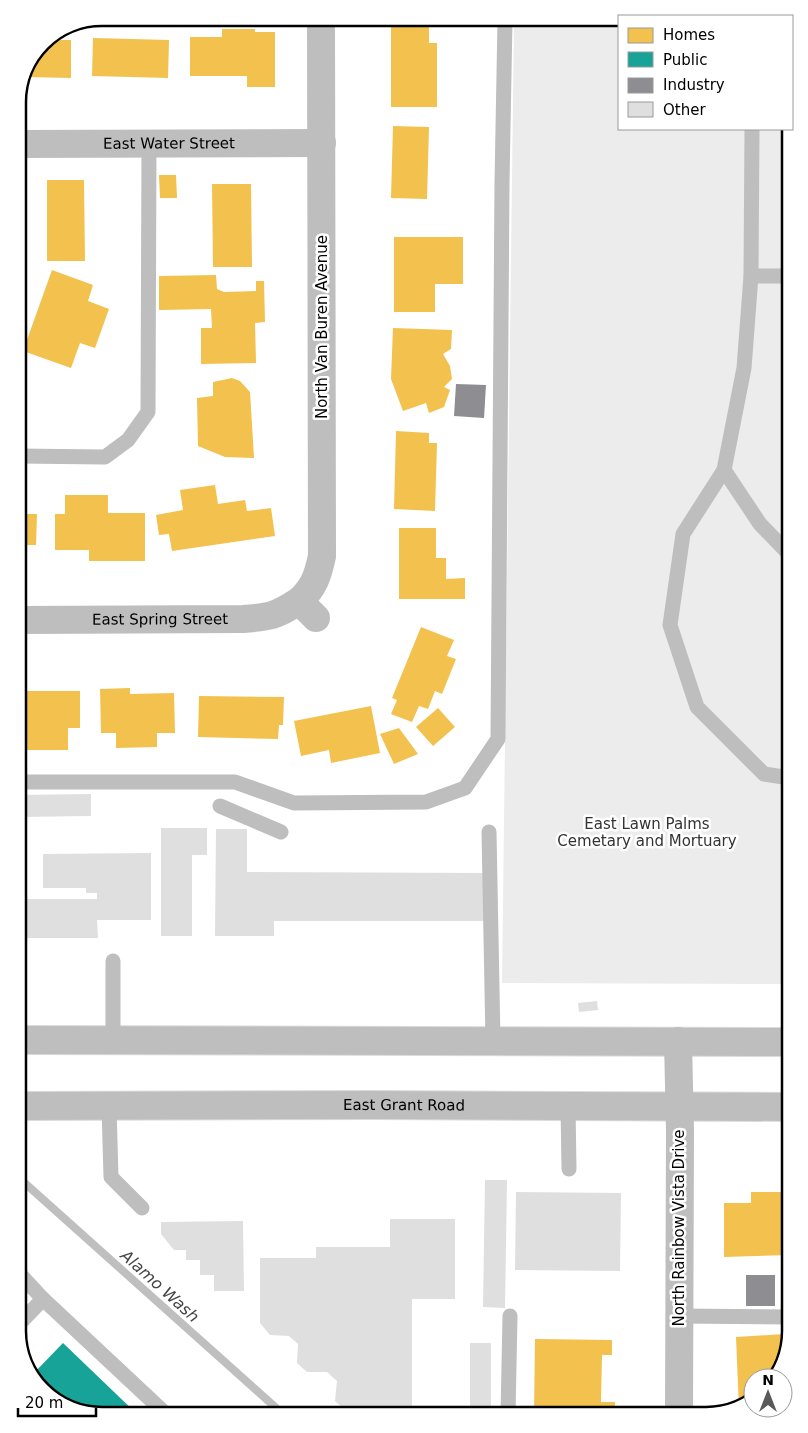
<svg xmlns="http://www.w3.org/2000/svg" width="808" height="1433" viewBox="0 0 808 1433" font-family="'DejaVu Sans',sans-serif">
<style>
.green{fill:#ececec}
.homes{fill:#f2c14e}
.public{fill:#17a398}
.industry{fill:#8d8d92}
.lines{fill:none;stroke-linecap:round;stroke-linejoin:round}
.stream{stroke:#bfbfbf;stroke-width:8}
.building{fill:#dfdfdf}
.primary-casing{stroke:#dbdbdb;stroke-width:30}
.lane{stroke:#bebebe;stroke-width:15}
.street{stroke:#bebebe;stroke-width:28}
.primary{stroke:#bebebe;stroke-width:28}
.labels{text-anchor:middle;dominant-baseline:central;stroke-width:5;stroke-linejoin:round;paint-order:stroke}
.street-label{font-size:15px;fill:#000;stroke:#fff}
.park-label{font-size:15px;fill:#333;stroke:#fff}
.water-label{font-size:16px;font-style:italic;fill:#444;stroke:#fff}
.rim{fill:none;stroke:#000;stroke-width:2.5}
</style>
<rect width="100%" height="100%" fill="#fff"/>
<polygon class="green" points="619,19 619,129 790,129 790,984 502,983 514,20"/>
<g class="homes">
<polygon points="391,27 429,27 429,43 437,43 437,107 391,107"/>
<polygon points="222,29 255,29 255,32 275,32 275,87 247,87 247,76 190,76 190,37 222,37"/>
<polygon points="93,38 169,40 168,78 92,76"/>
<polygon points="45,40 71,40 71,78 26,77 42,42"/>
<polygon points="393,126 429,127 427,199 391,198"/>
<polygon points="159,175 176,175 177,198 160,198"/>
<polygon points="47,180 84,180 85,261 47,261"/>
<polygon points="212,184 251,184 252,267 213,267"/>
<polygon points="394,237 463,237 463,284 435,284 435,312 394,312"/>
<polygon points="52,270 93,285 88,301 109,309 95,348 80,343 71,368 23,351"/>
<polygon points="216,275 217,289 224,292 256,291 256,281 264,281 265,322 255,323 256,363 201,364 201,328 212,328 211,309 159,310 159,276"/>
<polygon points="393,328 452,330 451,349 443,354 450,366 452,379 444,387 450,390 444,407 429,413 426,403 403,411 391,379"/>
<polygon points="18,360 24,360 20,401 18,401"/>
<polygon points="232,378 240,381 250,392 254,458 225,457 198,446 197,398 213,396 213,382"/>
<polygon points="396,431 429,433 429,443 437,443 435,511 394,509"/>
<polygon points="215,485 218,504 245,500 247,511 271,508 275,536 172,551 169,534 159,535 156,515 183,510 180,490"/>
<polygon points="65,495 108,495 108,513 145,513 145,561 89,561 89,550 55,550 55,514 65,514"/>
<polygon points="18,514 37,514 36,545 18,545"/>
<polygon points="399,528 436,528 436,558 446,558 446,579 465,578 465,599 399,599"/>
<polygon points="421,627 454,640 447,656 456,659 442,694 435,691 428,709 419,706 412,722 391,714 397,700 392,698"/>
<polygon points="130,688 130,694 174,693 175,733 157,733 157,747 116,748 116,733 101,733 100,689"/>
<polygon points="18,691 80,691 80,728 68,728 68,750 18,750"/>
<polygon points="199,696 284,697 283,725 279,725 278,739 198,737"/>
<polygon points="371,706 380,753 331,763 329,750 301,756 294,721"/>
<polygon points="438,708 455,727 433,746 416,727"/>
<polygon points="399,728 418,754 394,764 380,734"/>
<polygon points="751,1192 788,1192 788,1201 790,1201 790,1255 724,1257 724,1203 751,1203"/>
<polygon points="784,1334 785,1351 776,1378 753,1378 753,1398 743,1407 739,1408 736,1337"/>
<polygon points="535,1339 612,1340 612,1355 602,1355 601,1402 615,1402 615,1415 534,1415"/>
</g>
<polygon class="public" points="63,1343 138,1415 97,1415 55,1401 32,1375"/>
<g class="industry">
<polygon points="456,384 486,385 484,418 454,416"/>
<rect x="746" y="1275" width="29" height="31"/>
</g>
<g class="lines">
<polyline class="stream" points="18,1177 284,1415"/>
</g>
<g class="building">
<polygon points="91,794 91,816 18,817 18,795"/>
<polygon points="161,828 207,828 207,855 192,855 192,936 161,936"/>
<polygon points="216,829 247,829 247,872 484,873 484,921 274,921 274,936 215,936"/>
<polygon points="151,853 151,920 97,920 98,938 18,938 18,899 97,899 97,893 86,893 86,888 43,888 43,854"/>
<polygon points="597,1001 598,1010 579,1012 578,1003"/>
<polygon points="485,1180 507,1180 505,1308 483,1307"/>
<polygon points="516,1192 621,1193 620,1271 515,1270"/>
<polygon points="390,1219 455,1219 455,1299 412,1299 412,1415 368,1415 363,1411 345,1410 335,1401 337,1381 327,1372 307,1372 297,1363 298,1344 289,1336 270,1335 260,1323 260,1258 316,1258 316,1247 390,1247"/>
<polygon points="243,1221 244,1291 214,1291 214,1275 200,1275 200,1260 186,1260 186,1250 174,1250 161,1234 161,1222"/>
<rect x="470" y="1343" width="21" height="72"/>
</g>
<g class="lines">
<defs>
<g id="primary">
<polyline points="18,1040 790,1042"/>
<path id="s3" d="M18,1106l356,-1 416,2"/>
</g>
</defs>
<use href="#primary" class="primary-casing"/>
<g class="lane">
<polyline points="752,129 751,276 744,368 724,470 683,534 670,625 697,707 764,774 790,778"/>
<polyline points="751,276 790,276"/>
<polyline points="18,456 105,457 128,440 148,412 149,143"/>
<polyline points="724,470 760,524 790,555"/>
<polyline points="18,782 235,782 294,803 426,802 465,788 498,739 502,182 505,20"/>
<polyline points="220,806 281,832"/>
<polyline points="489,832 493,1041"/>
<polyline points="113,1040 113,961"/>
<polyline points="568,1106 569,1169"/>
<polyline points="109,1107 111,1177 142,1208"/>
<polyline points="18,1272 43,1299 167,1415"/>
<polyline points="679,1316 790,1317"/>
<polyline points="18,1325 43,1299"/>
<polyline points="508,1415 510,1316"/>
</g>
<g class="street">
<path id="s1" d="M18,144l304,-1"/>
<path d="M316,618l-17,-17c15,-13 19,-26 23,-45l-1,-535"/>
<path id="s2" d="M18,620l225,-1c27,-2 33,-3 56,-18"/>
<polyline points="678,1041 680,1131 679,1415"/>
</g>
<use href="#primary" class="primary"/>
</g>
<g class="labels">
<g class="street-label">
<text stroke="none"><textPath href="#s1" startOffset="151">East Water Street</textPath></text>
<text transform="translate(322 327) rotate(-90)">North Van Buren Avenue</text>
<text stroke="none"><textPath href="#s2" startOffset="142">East Spring Street</textPath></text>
<text stroke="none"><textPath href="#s3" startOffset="386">East Grant Road</textPath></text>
<text transform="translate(679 1228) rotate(-90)">North Rainbow Vista Drive</text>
</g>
<g class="park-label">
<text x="647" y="824">East Lawn Palms<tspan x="647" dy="17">Cemetary and Mortuary</tspan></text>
</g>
<g class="water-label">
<text transform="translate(160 1286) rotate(42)">Alamo Wash</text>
</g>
</g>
<path d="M0 0H808V1433H0ZM102 26H706A76 76 0 0 1 782 102V1331A76 76 0 0 1 706 1407H102A76 76 0 0 1 26 1331V102A76 76 0 0 1 102 26Z" fill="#fff" fill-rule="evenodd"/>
<path class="rim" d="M102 26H706A76 76 0 0 1 782 102V1331A76 76 0 0 1 706 1407H102A76 76 0 0 1 26 1331V102A76 76 0 0 1 102 26Z"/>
<rect x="618" y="15" width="175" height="115" fill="#ffffff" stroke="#999999"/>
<rect x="628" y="28" width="25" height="15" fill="#f2c14e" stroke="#999999"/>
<text x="663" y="40" font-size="15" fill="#000000">Homes</text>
<rect x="628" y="52" width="25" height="15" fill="#17a398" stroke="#999999"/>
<text x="663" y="65" font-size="15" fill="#000000">Public</text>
<rect x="628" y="78" width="25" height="15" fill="#8d8d92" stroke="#999999"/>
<text x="663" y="90" font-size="15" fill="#000000">Industry</text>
<rect x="628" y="102" width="25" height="15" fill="#dfdfdf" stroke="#999999"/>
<text x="663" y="115" font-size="15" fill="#000000">Other</text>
<g transform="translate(768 1393)"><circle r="24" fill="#ffffff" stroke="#999999"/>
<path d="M0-4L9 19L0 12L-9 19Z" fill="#595959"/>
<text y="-8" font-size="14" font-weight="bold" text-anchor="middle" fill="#000000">N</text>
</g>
<path d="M18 1408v8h78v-8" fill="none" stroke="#000000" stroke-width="2.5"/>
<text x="25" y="1408" font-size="15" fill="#000000" stroke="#ffffff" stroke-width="4" paint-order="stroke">20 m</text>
</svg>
